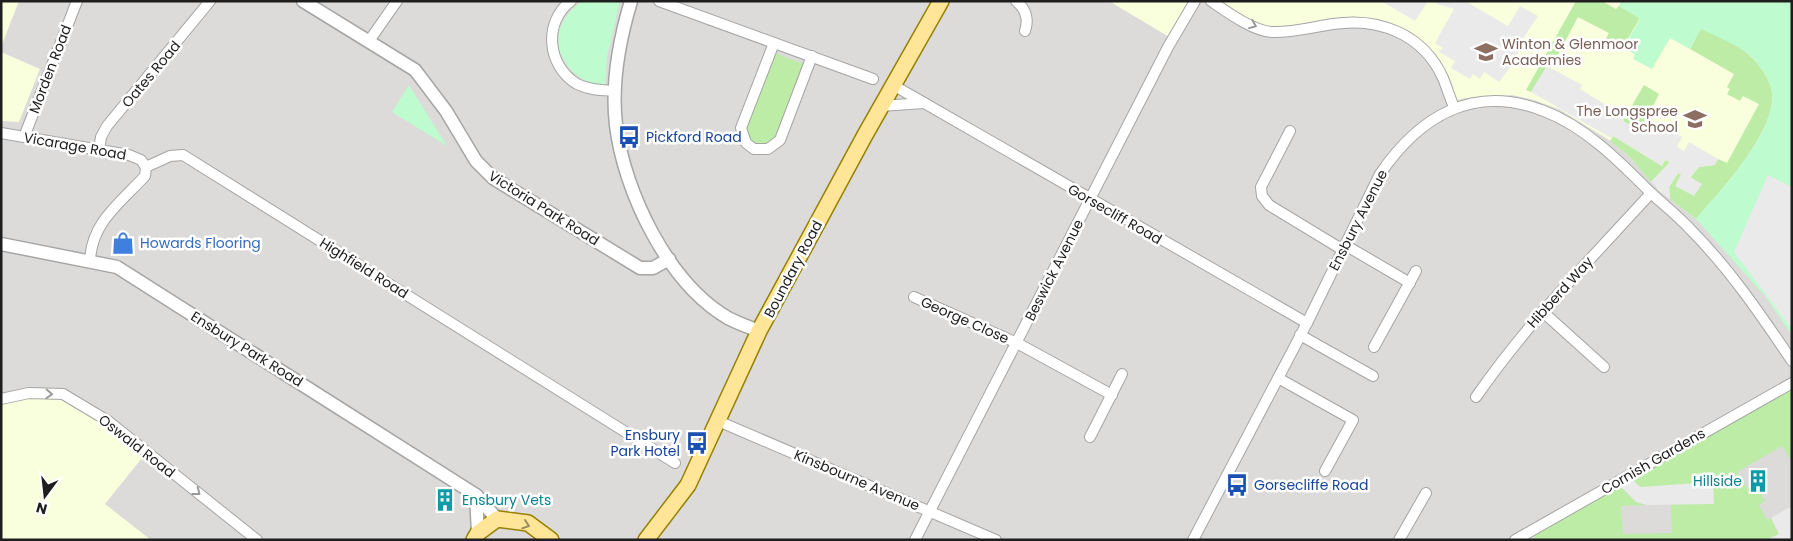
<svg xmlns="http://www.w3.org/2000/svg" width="1793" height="541" viewBox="0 0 1793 541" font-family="Poppins,sans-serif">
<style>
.residential{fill:#dcdbda}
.education{fill:#f9ffdc}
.grass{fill:#bceca6}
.park{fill:#befbce}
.parking{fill:#eaeaea}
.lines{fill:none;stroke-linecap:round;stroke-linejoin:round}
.minor-casing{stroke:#a5a5a5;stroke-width:12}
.tertiary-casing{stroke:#a5a5a5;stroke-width:15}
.primary-casing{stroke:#978000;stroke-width:18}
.minor{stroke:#fff;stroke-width:10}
.tertiary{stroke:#fff;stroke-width:12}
.primary{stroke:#ffe598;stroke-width:15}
.oneway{stroke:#9a9a9a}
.oneway2{stroke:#9a8b61}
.labels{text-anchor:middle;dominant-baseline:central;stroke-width:5;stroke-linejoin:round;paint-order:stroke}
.education-label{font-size:14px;fill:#785e54;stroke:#fff;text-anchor:start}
.street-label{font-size:14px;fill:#1e1e1e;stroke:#fff}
.transit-label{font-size:14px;fill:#164399;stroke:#fff;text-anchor:start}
.shop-label{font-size:14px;fill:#366cbe;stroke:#fff;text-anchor:start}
.culture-label{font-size:14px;fill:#0d838f;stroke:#fff;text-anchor:end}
</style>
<rect width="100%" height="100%" fill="#efede3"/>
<polygon class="residential" points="1,1 1109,1 1171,38 1194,1 1211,1 1351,21 1399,32 1465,98 1512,95 1531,99 1559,109 1610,141 1629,156 1659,190 1706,227 1766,297 1792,335 1792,540 1,540"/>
<g class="education">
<polygon points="1,1 19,1 1,47"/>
<polygon points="1109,1 1194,1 1171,38"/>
<polygon points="1211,1 1621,1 1619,6 1763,70 1772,91 1696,219 1659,190 1629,156 1610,140 1559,109 1531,99 1512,95 1465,98 1452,102 1418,43 1367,23 1271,33"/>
<polygon points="1,52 40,69 19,122 1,121"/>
<polygon points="63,394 146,453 105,504 151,540 1,540 1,399"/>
</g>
<g class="grass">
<polygon points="1576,1 1602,1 1616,9 1619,6 1640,18 1624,45 1613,38 1607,49 1602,46 1609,33 1578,17 1551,68 1547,66 1531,92 1526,90"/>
<path d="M1701,28c16,9 38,16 50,29 9,8 20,24 21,36 4,39 -52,98 -76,126l-26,-20 -1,-12 9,-14 12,5 9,-11 15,-2 4,-6 9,4 32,-59 -16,-8 -3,5 -13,-7 3,-5 -3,-2 7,-13 -44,-25z"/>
<polygon points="774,53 804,64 777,136 766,145 755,145 748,138 746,129"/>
<polygon points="1644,85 1659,94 1647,118 1659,124 1653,134 1640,132 1623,121"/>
<polygon points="1613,136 1662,166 1665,160 1670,162 1651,182 1629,156 1610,141"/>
<polygon points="1792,383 1792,462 1782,446 1737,472 1747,488 1755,484 1765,501 1759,505 1767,520 1771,518 1779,534 1766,540 1536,540 1531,530 1616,482 1636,502 1647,505 1621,506 1623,534 1672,533 1671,504 1714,504 1640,487 1628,475"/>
</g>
<g class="park">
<path d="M583,1h37l-13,56 -2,30c-46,-8 -66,-58 -22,-86z"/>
<path d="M1622,1h170v334l-26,-38 -70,-78c25,-29 80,-86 76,-126 -1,-12 -12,-28 -20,-36 -11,-11 -37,-21 -51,-28l-11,20 -20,-11 -18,31 -19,-10 2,-5 -12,-6 17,-29 -21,-13z"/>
<polygon points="409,85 447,146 392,112"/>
</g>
<g class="parking">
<polygon points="1343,1 1428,1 1415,21 1383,2"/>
<polygon points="1436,1 1465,1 1508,26 1520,6 1538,16 1522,40 1517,58 1499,82 1484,72 1480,79 1473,74 1470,79 1451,68 1455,61 1439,52 1443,48 1435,43 1454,9 1437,4"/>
<polygon points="1547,66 1582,85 1580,89 1625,117 1623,121 1640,131 1642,128 1653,134 1659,124 1682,137 1677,147 1684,151 1689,142 1718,159 1715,165 1699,167 1690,177 1702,184 1694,196 1675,186 1681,174 1678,173 1669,187 1670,199 1651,182 1670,162 1665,160 1662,166 1613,136 1611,138 1531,92"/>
<polygon points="1768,175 1792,187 1792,329 1734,252"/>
<polygon points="1628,475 1640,487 1713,482 1714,504 1647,505 1636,502 1616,482"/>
<polygon points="1792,506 1792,540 1766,540 1779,534 1771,518"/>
</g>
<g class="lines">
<defs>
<g id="minor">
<path d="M571,1c-28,21 -24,65 6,83 12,6 25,6 38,7"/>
<polyline points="659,1 873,79"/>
<path d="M1016,1c10,8 13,18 9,30"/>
<path d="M1211,1c16,11 42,30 61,31 19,1 41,-5 61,-8 46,-7 90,10 110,54 4,10 7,20 11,29"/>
<polyline points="369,41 397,1"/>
<polyline points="774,43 741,128 746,143 754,149 768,149 780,140 812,56"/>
<polyline points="893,85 1307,323"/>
<polyline points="881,106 924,103"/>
<polyline points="1290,131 1261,187 1262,196 1269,205 1343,250"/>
<polyline points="1,133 129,155 141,160 146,167"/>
<polyline points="24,137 77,1"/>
<polyline points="99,150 101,137 107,126 210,1"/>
<polyline points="1345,245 1410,283"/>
<path d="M90,260c2,-38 30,-57 55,-84l1,-9 24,-11 13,-1 492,308"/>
<polyline points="914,297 1017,343 1112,395"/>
<polyline points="1543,312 1604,367"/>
<polyline points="1300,335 1373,376"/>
<polyline points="1374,347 1416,271"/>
<polyline points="1278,378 1353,420 1325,471"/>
<path d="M1476,397c51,-74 115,-138 175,-204"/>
<polyline points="1,399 29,393 63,394 108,421 257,540"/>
<polyline points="718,421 996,540"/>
<polyline points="1090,437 1122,374"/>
<polyline points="915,540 1168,47 1195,1"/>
<path d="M1193,540l114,-217 73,-149c39,-57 93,-91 164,-63 42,16 76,51 107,82 13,12 27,23 39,36 39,39 71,86 102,132"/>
<polyline points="1399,540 1426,493"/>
<polyline points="1515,540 1792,383"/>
</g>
<g id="tertiary">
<polyline points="303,1 415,70 446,111 476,161 493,178 640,268 653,268 669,259"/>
<path d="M631,1c-12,40 -20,82 -15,124 8,67 52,158 112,193 9,5 21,9 31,13"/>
<polyline points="1,244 117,267 476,495 497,519"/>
<polyline points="476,495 478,533"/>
</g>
<g id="primary">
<polyline points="474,540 478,533 497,519 528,523 551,540"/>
<polyline points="646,540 688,485 759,331 865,135 941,1"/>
</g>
</defs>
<use href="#minor" class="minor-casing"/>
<use href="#tertiary" class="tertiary-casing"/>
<use href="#primary" class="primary-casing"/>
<use href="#minor" class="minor"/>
<use href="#tertiary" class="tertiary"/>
<use href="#primary" class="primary"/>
</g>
<defs><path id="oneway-chevron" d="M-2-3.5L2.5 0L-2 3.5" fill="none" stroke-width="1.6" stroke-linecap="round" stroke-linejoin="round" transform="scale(1.25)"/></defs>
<g class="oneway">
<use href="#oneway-chevron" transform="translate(1253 25) rotate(22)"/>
<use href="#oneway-chevron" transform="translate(49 394) rotate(3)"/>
<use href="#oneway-chevron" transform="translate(197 492) rotate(38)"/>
</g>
<use class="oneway2" href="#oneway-chevron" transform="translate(526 525) rotate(19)"/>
<defs>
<symbol id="school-bare" viewBox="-9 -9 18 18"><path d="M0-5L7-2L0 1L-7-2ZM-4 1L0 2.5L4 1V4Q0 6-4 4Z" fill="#8d6e63" stroke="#fff" stroke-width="2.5" paint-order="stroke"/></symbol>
<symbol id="bus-bare" viewBox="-9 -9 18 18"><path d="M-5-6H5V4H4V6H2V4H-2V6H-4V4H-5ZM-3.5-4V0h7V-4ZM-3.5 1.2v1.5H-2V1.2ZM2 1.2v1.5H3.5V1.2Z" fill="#1a4fb4" stroke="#fff" stroke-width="2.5" paint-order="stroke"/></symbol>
<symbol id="shop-bare" viewBox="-9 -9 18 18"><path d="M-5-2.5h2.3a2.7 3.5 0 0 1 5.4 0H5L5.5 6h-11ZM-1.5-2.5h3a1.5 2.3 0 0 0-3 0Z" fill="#3f7fe0" stroke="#fff" stroke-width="2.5" paint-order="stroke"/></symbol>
<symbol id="building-bare" viewBox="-9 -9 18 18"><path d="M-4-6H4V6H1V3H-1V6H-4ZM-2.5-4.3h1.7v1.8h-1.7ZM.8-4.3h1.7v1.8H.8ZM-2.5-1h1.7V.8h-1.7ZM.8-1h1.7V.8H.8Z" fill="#0f9aa8" stroke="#fff" stroke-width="2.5" paint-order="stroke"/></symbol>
</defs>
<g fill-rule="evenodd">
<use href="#school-bare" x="1470" y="36" width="32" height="32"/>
<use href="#school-bare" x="1679" y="103" width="32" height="32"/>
<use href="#bus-bare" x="613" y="121" width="32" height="32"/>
<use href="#shop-bare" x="107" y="227" width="32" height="32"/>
<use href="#bus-bare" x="681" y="427" width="32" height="32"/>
<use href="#building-bare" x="1742" y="465" width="32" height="32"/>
<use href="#bus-bare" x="1221" y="469" width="32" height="32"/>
<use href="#building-bare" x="429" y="484" width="32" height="32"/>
</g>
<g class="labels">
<g class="education-label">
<text x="1502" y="44">Winton &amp; Glenmoor<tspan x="1502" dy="16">Academies</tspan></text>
<text x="1678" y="111" text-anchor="end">The Longspree<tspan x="1678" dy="16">School</tspan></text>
</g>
<g class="street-label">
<text transform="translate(50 69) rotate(-69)">Morden Road</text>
<text transform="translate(151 74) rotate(-50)">Oates Road</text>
<text transform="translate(75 146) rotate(10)">Vicarage Road</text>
<text transform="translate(544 208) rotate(32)">Victoria Park Road</text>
<text transform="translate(1115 214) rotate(30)">Gorsecliff Road</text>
<text transform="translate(1358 220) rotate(-63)">Ensbury Avenue</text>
<text transform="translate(364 268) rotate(32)">Highfield Road</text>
<text transform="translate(793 269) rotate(-62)">Boundary Road</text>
<text transform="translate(1054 270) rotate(-63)">Beswick Avenue</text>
<text transform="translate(1560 292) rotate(-48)">Hibberd Way</text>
<text transform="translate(965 320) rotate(24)">George Close</text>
<text transform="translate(247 349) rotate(32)">Ensbury Park Road</text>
<text transform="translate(137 446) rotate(38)">Oswald Road</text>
<text transform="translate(1653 461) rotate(-30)">Cornish Gardens</text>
<text transform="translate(857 480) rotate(23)">Kinsbourne Avenue</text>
</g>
<g class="transit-label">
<text x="646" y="137">Pickford Road</text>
<text x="680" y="435" text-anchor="end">Ensbury<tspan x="680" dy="16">Park Hotel</tspan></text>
<text x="1254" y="485">Gorsecliffe Road</text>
</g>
<g class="shop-label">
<text x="140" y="243">Howards Flooring</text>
</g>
<g class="culture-label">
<text x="1742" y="481">Hillside</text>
<text x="462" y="500" text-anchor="start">Ensbury Vets</text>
</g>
</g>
<rect width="1793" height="541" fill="none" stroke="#1e1e1e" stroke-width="5"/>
<g transform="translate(45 496) rotate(195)" stroke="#ffffff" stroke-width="4" paint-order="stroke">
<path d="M0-4L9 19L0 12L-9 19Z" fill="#1e1e1e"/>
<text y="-8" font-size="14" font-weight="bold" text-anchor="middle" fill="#1e1e1e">N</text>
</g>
</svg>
